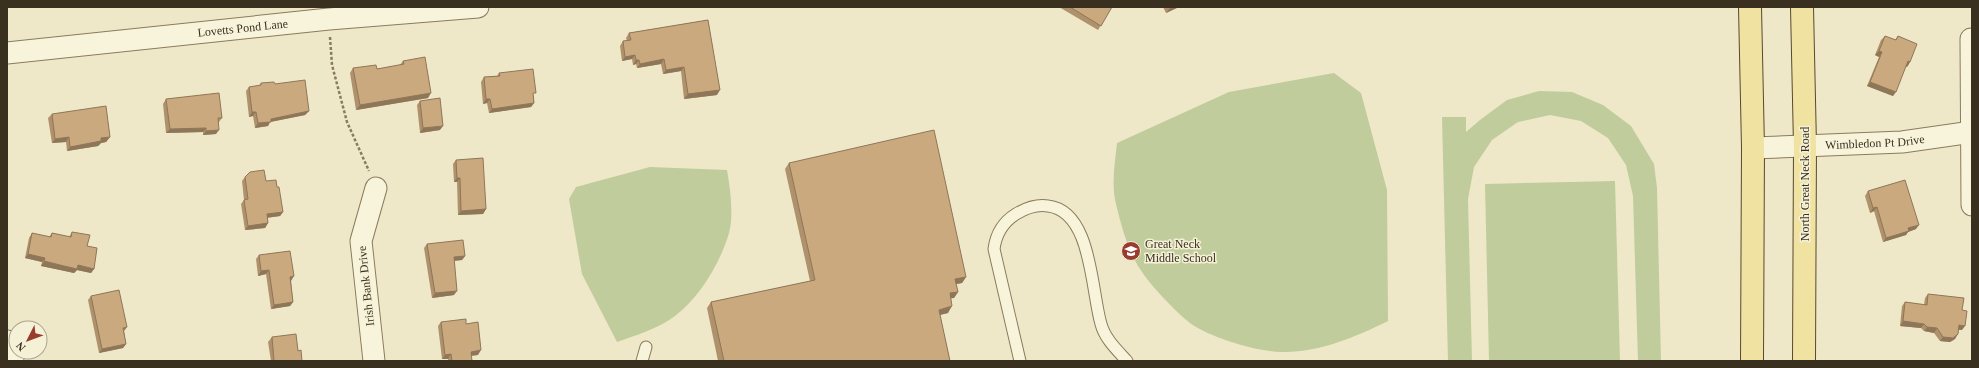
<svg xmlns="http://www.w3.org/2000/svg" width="1979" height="368" viewBox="0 0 1979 368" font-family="Georgia,serif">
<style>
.green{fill:#c0cc9b}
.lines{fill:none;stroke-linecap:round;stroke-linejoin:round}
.service-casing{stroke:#8a7b5d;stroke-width:13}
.minor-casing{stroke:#8a7b5d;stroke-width:23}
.primary-casing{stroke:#584831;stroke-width:24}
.path{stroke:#8a7b5d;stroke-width:2.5;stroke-dasharray:3 2;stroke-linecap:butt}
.service{stroke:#f8f4db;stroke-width:11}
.minor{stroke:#f8f4db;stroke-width:21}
.primary{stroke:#f0e2a1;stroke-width:22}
.wall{fill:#af916c}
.shaded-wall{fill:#8e7658}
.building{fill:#cba97e;stroke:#8e7658}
.labels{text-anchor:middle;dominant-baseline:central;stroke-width:3;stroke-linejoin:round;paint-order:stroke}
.street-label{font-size:12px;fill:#3a3020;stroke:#f5f1d7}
.poi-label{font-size:12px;fill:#3a3020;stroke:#f5f1d7;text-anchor:start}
</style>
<rect width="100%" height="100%" fill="#eee8c8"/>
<g class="green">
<path d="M1334,73l27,20 26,97 1,131c-33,16 -69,32 -107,31 -26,-1 -70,-14 -91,-29 -15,-12 -40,-38 -50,-54 -12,-18 -19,-44 -24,-65 -5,-20 -1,-41 1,-61l112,-51z"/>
<polygon points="1539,91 1572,92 1603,105 1631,126 1654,164 1657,188 1661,361 1638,361 1633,196 1626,165 1608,138 1581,121 1550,115 1518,122 1492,140 1474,167 1468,199 1472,361 1448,361 1442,117 1466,117 1466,132 1480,120 1507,100"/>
<path d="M650,167l77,3c3,17 7,46 2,63 -9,30 -29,64 -54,83 -17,13 -39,19 -58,26l-35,-68 -13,-75 7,-12z"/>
<polygon points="1615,181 1620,361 1489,361 1485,184"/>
</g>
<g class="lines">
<defs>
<g id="service">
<polyline points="642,361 646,347"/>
<path d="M1020,361l-26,-112c2,-15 9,-27 22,-35 10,-6 20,-10 32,-8 44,5 43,84 53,118 4,15 16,26 26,37"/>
</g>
<g id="minor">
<polyline points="1971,39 1972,205"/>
<path id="s1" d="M7,53l322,-34 149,-12"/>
<path id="s2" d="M1753,148l149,-6 70,-10"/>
<polyline points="8,341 13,361"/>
<polyline points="374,361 361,241 376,188"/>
</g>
<g id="primary">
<polyline points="1750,7 1753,148 1752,361"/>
<polyline points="1802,7 1805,146 1804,361"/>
</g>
</defs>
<use href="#service" class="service-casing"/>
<use href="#minor" class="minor-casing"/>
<use href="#primary" class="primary-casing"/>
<polyline class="path" points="330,37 332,65 347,122 369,171"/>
<use href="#service" class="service"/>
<use href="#minor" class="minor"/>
<use href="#primary" class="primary"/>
</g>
<g class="wall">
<polygon points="1059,7 1112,7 1098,30"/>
<polygon points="1163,7 1179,7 1166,13"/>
<polygon points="708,20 717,95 684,99 681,71 663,74 661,64 637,68 636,64 633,65 632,59 622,61 620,46 623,41 627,41 626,38 629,33"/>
<polygon points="1885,36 1895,40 1898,36 1910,62 1907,67 1906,66 1893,96 1867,86 1879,57 1875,55 1881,40"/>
<polygon points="403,61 428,98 356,110 350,73 353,68 377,69 400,65"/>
<polygon points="499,73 534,96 534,103 531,107 489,113 487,103 483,104 481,82 484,77 497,76"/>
<polygon points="261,83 309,111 305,115 270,122 268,126 255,128 253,116 249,117 246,91 249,87 259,86"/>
<polygon points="166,99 222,118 219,122 216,134 203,135 203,132 166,133 163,104"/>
<polygon points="420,101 440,130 420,133 417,105"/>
<polygon points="52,114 110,137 106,142 101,143 98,146 67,151 66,142 52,143 48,118"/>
<polygon points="456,160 486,209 483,214 458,215 457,182 454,182 453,164"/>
<polygon points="789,163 966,277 962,283 956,284 958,292 954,298 951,298 948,313 940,315 950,361 718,361 707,308 711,302 810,281 785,169"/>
<polygon points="245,177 266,181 277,187 283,212 280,216 267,218 268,223 265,228 245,230 241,204 244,200 242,181"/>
<polygon points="1868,191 1916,229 1908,232 1906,235 1883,242 1874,211 1870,213 1865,196"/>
<polygon points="72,232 87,246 94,269 91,273 77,270 74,273 61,270 41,266 42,262 25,258 29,238 32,233 49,237 52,233 69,237"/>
<polygon points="427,244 465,256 462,260 454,261 454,295 432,298 424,248"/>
<polygon points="259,255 291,281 293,302 290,306 271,309 266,274 258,276 256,259"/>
<polygon points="1928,294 1962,310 1962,330 1958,330 1955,339 1950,342 1940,341 1934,333 1924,331 1921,328 1900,326 1902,306 1905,302 1924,305 1925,298"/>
<polygon points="91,296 124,331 126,344 123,348 99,353 88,300"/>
<polygon points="441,322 466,324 478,355 471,356 472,361 448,361 448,359 442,359 438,326"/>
<polygon points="272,337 298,351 302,361 271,361 268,342"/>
</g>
<g class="shaded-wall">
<polygon points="1173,7 1179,7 1166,13 1169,9"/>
<polygon points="1879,51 1882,52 1879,57 1875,55"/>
<polygon points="635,55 632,59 622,61 625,57"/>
<polygon points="664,59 661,64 637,68 640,64"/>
<polygon points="636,60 639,60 636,64 633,65"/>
<polygon points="1908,61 1910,62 1907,67 1905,66"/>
<polygon points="684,67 681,71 663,74 666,70"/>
<polygon points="1870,82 1896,92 1893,96 1867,86"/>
<polygon points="720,90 717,95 684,99 688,94"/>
<polygon points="431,93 428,98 356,110 360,105"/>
<polygon points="486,99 490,99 487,103 483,104"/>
<polygon points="534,103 531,107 489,113 492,109"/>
<polygon points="309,111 305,115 270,122 268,126 255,128 258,123 271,119"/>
<polygon points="252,112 256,112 253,116 249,117"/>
<polygon points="443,126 440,130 420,133 423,128"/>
<polygon points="206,128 203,132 166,133 170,129"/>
<polygon points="219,130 216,134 203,135 206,131"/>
<polygon points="69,137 66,142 52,143 55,139"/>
<polygon points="110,137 106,142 101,143 98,146 67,151 70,147 101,138"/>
<polygon points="457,178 460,178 457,182 454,182"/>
<polygon points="1877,207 1874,211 1870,213 1873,208"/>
<polygon points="486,209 483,214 458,215 461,211"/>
<polygon points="283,212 280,216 264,218 267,214"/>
<polygon points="268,223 265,228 245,230 248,226"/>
<polygon points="1919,225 1916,229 1908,232 1906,235 1883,242 1886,238 1908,228"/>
<polygon points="28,254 45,258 42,262 25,258"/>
<polygon points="465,256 462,260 451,261 454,257"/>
<polygon points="44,261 78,265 94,269 91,273 77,270 74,273 41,266"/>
<polygon points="269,270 266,274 258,276 261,271"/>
<polygon points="294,276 291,281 287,281 290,277"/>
<polygon points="966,277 962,283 950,285 955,279"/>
<polygon points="457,291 454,295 432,298 435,293"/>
<polygon points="958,292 954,298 945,299 950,293"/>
<polygon points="293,302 290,306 271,309 274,305"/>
<polygon points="952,306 948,313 935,316 939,310"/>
<polygon points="1903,321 1924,324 1921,328 1900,326"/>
<polygon points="1959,325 1965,326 1962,330 1956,329"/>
<polygon points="127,327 124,331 123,328"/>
<polygon points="1927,327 1937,328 1934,333 1924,331"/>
<polygon points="1958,334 1955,339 1950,342 1940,341 1943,337"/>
<polygon points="126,344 123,348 99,353 102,349"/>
<polygon points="481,350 478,355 467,356 471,352"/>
<polygon points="451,354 448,359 442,359 445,355"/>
</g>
<g class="building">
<polygon points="1070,7 1112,7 1101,26"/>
<polygon points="708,20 720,90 688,94 684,67 666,70 664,59 640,64 639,60 636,60 635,55 625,57 623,41 631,40 629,33"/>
<polygon points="1885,36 1896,40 1898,36 1917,44 1910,62 1908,61 1896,92 1870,82 1882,52 1879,51"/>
<polygon points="425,57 431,93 360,105 353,68 376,65 377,69 404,64 403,61"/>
<polygon points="533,69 536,93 533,93 534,103 492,109 490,99 486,99 484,77 500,76 499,73"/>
<polygon points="305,80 309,111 271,119 271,122 258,123 256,112 252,112 249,87 261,85 261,83 274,82 275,84"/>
<polygon points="219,93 222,118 218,118 219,130 206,131 206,128 170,129 166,99"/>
<polygon points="440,98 443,126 423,128 420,101"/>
<polygon points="106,106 110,137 101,138 101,141 70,147 69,137 55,139 52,114"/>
<polygon points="934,130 966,277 955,279 958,292 950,293 952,306 939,310 950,361 724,361 711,302 815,280 789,163"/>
<polygon points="483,158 486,209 461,211 460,178 457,178 456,160"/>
<polygon points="264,170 266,181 276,180 277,187 279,187 283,212 267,214 268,223 248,226 244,200 248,199 245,177 250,172"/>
<polygon points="1905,180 1919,225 1908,228 1909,231 1886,238 1877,207 1873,208 1868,191"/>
<polygon points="72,232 90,235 87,246 97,248 94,269 78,265 77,269 64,266 44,261 45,258 28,254 32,233 51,237 52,233 71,237"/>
<polygon points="463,240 465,256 454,257 457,291 435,293 427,244"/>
<polygon points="290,251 294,276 290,277 293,302 274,305 269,270 261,271 259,255"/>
<polygon points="119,290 127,327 123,328 126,344 102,349 91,296"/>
<polygon points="1928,294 1964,298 1962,310 1967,311 1965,326 1959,325 1958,334 1953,338 1943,337 1937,328 1927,327 1924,324 1903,321 1905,302 1927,305"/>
<polygon points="466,319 466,324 478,322 481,350 471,352 472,361 452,361 451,354 445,355 441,322"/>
<polygon points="296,334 298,351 301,350 302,361 274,361 272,337"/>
</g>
<defs>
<symbol id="school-disc" viewBox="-11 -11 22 22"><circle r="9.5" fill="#983c2e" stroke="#f5f1d7"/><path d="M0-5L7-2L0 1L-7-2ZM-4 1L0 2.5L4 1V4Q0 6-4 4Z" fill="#fff"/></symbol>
</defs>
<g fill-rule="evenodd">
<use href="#school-disc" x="1120" y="240" width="22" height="22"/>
</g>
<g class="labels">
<g class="street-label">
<text stroke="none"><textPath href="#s1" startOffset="237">Lovetts Pond Lane</textPath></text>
<text stroke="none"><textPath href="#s2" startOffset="122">Wimbledon Pt Drive</textPath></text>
<text transform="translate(1805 184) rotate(-90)">North Great Neck Road</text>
<text transform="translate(366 286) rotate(-96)">Irish Bank Drive</text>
</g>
<g class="poi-label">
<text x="1145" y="244">Great Neck<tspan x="1145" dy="14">Middle School</tspan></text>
</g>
</g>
<rect width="1979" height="368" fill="none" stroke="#3a3020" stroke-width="16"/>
<g transform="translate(28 340) rotate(228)"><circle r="19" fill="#f5f1d7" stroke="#aaa48e"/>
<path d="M0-3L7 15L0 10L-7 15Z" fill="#983c2e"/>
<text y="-6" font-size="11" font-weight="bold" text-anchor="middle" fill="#3a3020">N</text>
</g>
</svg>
